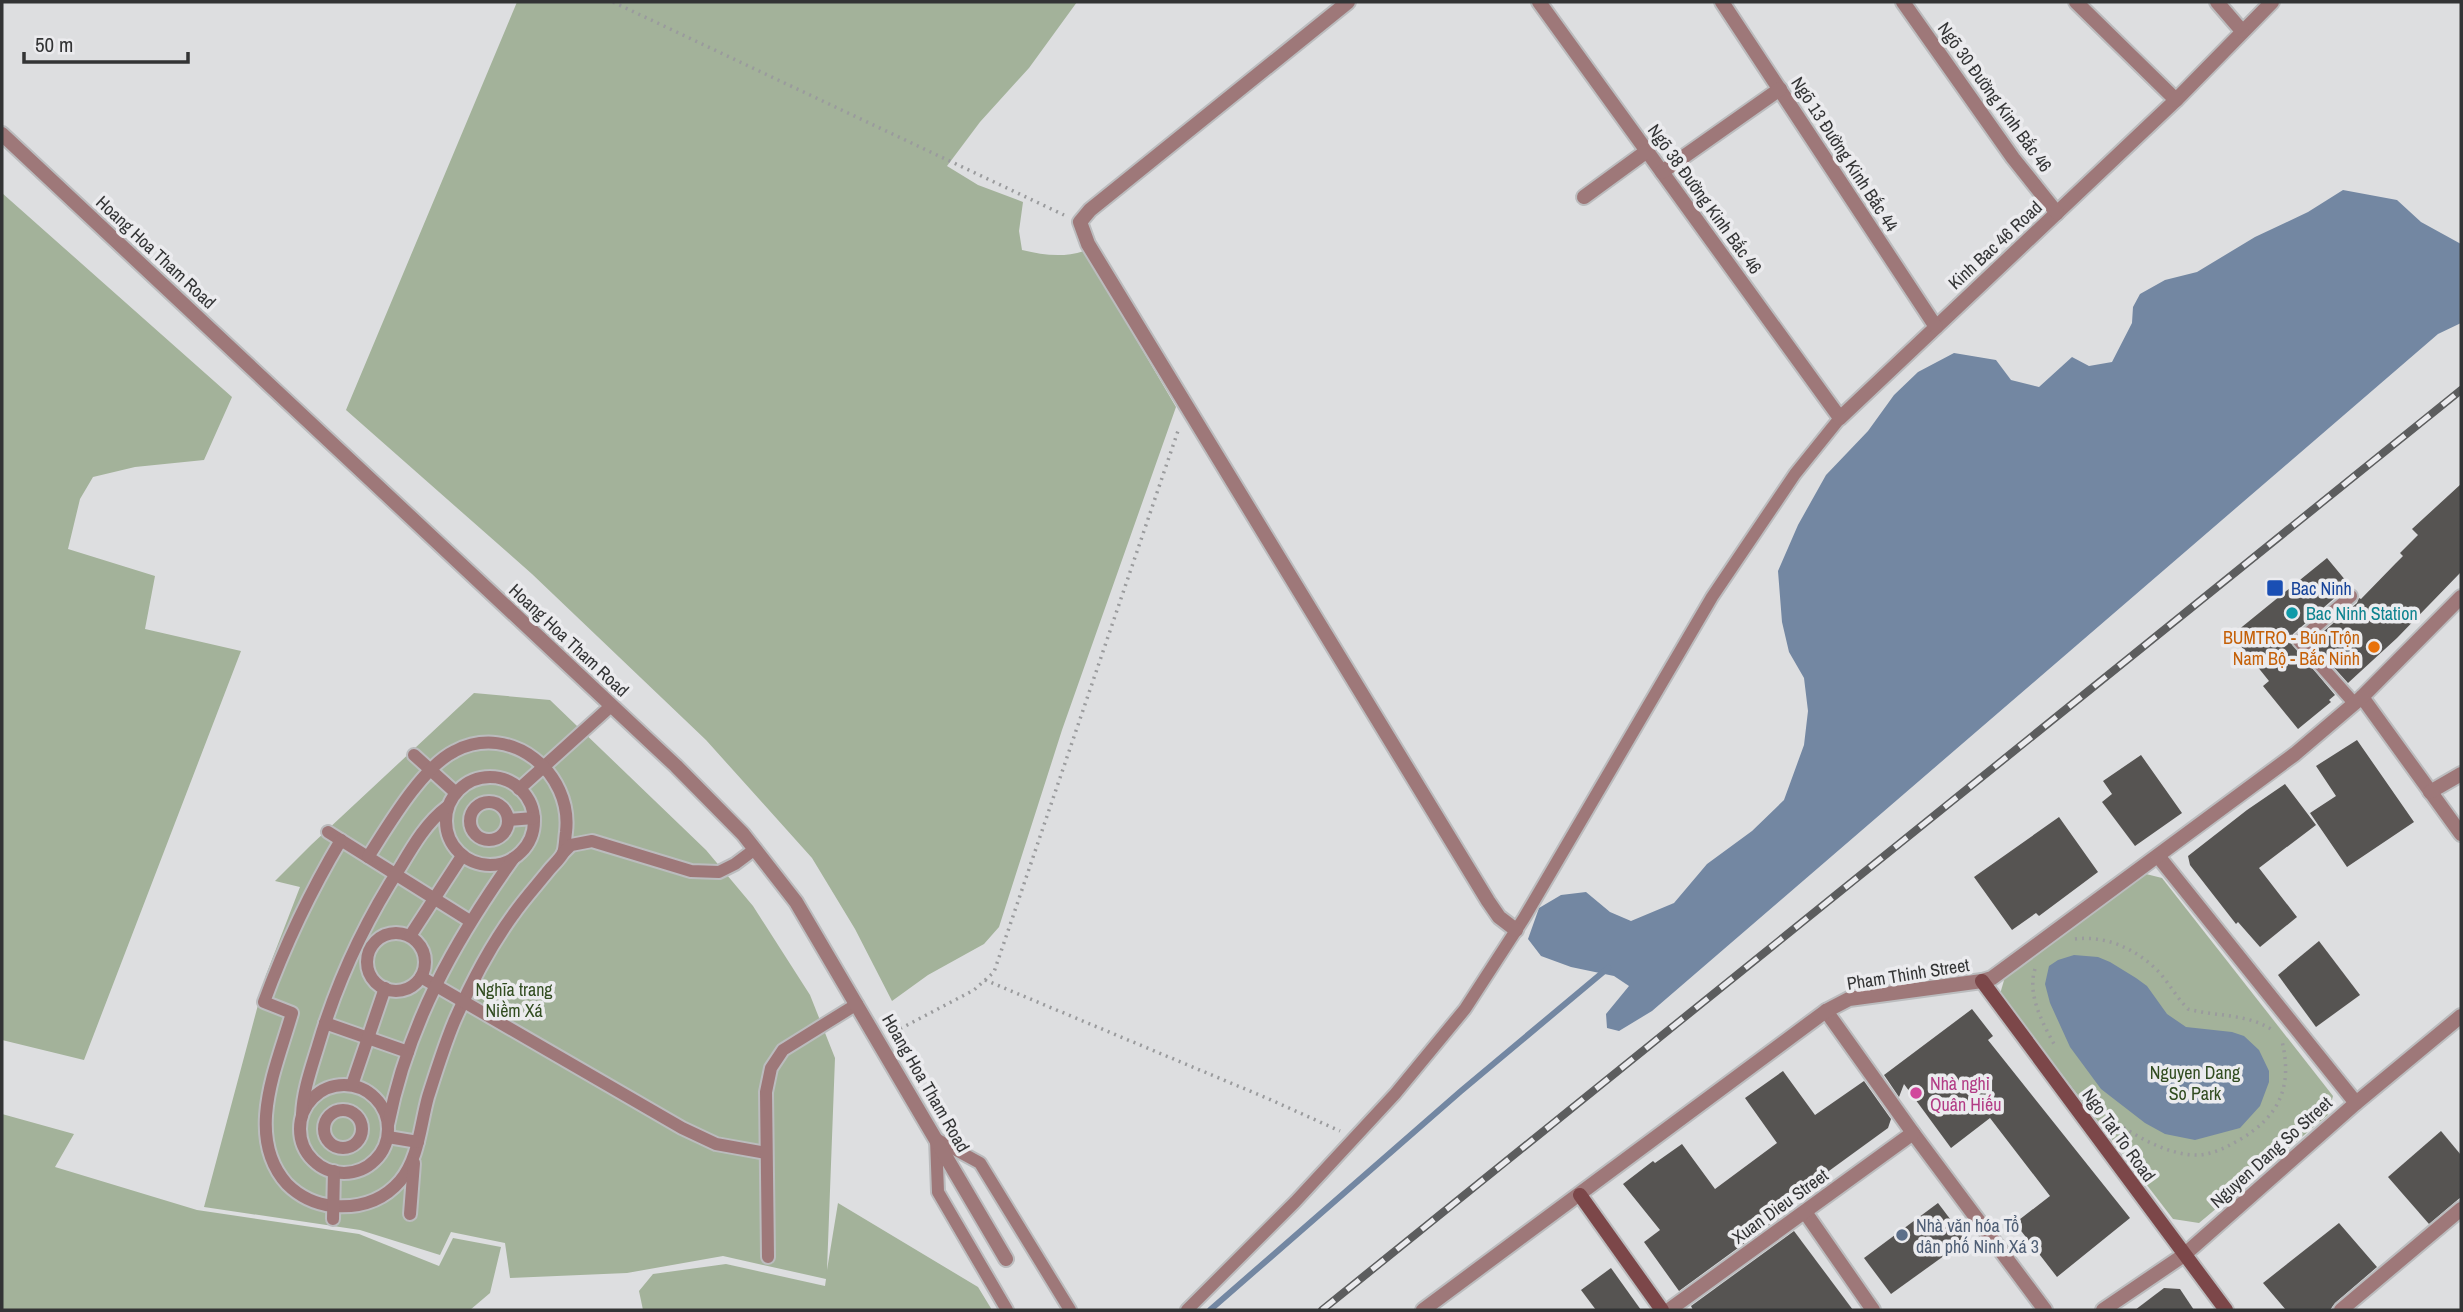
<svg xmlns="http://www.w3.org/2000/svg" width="2463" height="1312" viewBox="0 0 2463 1312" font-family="'Archivo Narrow',sans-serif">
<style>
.green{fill:#a3b29a}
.water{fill:#7387a2}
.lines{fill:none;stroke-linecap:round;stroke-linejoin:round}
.stream{stroke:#7387a2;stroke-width:6}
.building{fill:#565452}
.lane-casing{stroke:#bbbcbe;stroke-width:16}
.street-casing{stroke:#bbbcbe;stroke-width:18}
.secondary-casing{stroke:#bbbcbe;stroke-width:18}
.path{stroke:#9a9b9d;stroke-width:3.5;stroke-dasharray:2 5;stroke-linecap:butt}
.lane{stroke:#9e7879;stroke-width:12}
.street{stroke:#9e7879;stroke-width:14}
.secondary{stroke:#7c4749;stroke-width:14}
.rail-casing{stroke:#5c5d5e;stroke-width:8}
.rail{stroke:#ebebee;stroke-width:5;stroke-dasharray:16;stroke-linecap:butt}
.transit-dot{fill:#1a4fb4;stroke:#ebebee;stroke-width:2.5}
.culture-dot{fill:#0f9aa8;stroke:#ebebee;stroke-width:2.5}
.food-dot{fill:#e8710a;stroke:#ebebee;stroke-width:2.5}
.hotel-dot{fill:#d1479c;stroke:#ebebee;stroke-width:2.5}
.service-dot{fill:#5c6f8a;stroke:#ebebee;stroke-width:2.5}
.labels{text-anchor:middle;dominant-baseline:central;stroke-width:7;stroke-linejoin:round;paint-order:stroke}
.street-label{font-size:18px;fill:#333435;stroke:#ebebee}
.transit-label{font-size:18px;fill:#164399;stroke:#ebebee;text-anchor:start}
.culture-label{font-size:18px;fill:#0d838f;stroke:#ebebee;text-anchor:start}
.food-label{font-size:18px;fill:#c56008;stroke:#ebebee;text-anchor:end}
.park-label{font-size:18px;fill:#314c20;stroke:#ebebee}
.hotel-label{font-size:18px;fill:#b23c85;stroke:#ebebee;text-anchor:start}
.service-label{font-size:18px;fill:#4e5e75;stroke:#ebebee;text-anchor:start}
</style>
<rect width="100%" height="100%" fill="#dddee0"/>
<g class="green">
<path d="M517,2h560l-48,66 -49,54 -33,44 31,19 45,17 -4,29 3,19c22,5 40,8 62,1l92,156 -114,323 -63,197 -15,17 -56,31 -36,26 -37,-72 -43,-71 -106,-118 -174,-166 -186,-164z"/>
<polygon points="2,193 232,397 204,460 135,467 93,477 80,499 68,549 155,576 145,629 241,651 84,1060 2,1040"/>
<polygon points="474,693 550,700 706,850 753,906 810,995 835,1058 827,1270 838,1203 978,1287 992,1310 643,1310 639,1291 653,1274 726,1264 825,1286 826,1279 723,1256 627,1273 510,1278 505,1243 451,1232 440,1255 360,1230 204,1207 266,975 300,887 275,881 311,845"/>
<polygon points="2146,874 2162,878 2333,1096 2328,1115 2199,1223 2173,1219 2000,994 2005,977"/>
<polygon points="2,1114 74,1134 55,1167 197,1210 359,1234 439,1266 453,1238 501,1247 490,1293 470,1310 2,1310"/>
</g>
<g class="water">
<polygon points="2343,190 2397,200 2421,222 2461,244 2461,323 2438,334 1652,1011 1619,1031 1607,1028 1606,1014 1629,986 1614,976 1571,967 1541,956 1528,939 1539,908 1561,895 1586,892 1610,912 1631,921 1674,903 1707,864 1752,831 1784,800 1804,745 1808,711 1804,678 1789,652 1782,622 1778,571 1798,525 1826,475 1868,431 1894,395 1918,372 1954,353 1996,360 2011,380 2039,387 2072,357 2089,366 2112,362 2132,323 2133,307 2140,294 2165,280 2197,272 2255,237 2308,212"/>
<polygon points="2074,955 2098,957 2110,962 2136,978 2147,986 2167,1014 2186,1027 2232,1032 2244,1036 2259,1050 2269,1071 2269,1082 2260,1106 2240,1128 2195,1140 2165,1134 2145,1123 2101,1089 2070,1047 2050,1003 2045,984 2049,966 2058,960"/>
</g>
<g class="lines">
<polyline class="stream" points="1210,1310 1461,1091 1608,968"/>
</g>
<g class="building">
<polygon points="2461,484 2461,572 2397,638 2348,683 2311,642 2357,603 2359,598 2361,599 2396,563 2403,556 2400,553 2418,535 2412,529"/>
<polygon points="2327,558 2351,587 2345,589 2293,634 2290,642 2335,695 2329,700 2331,702 2298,729 2263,686 2269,681 2232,635"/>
<polygon points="2357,740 2414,822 2347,867 2310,813 2336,796 2316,766"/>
<polygon points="2141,755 2182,813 2135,846 2102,802 2112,794 2103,781"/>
<polygon points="2285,784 2316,825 2259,868 2297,917 2260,947 2238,922 2236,924 2190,865 2188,856 2247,810"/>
<polygon points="2059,817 2098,872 2039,916 2036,913 2012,930 1974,877"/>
<polygon points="2319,941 2360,995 2316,1027 2278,975"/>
<polygon points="1972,1009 1993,1036 1988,1040 2130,1218 2057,1277 2015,1223 2050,1196 1990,1118 1951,1148 1904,1084 1899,1097 1884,1075"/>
<polygon points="1783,1071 1815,1115 1864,1081 1891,1119 1888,1128 1778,1208 1783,1215 1679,1291 1644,1242 1660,1230 1623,1184 1653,1161 1655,1163 1682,1144 1715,1189 1777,1143 1745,1098"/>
<polygon points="2441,1131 2461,1155 2461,1197 2429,1224 2388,1177"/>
<polygon points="1938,1203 1966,1240 1891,1294 1864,1258"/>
<polygon points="2339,1223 2377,1267 2335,1303 2330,1310 2286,1310 2263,1283"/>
<polygon points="1794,1231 1853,1310 1693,1310 1691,1306"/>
<polygon points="1611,1268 1641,1310 1596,1310 1581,1290"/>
<polygon points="2164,1288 2180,1289 2194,1310 2135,1310"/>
</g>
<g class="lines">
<defs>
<g id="lane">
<polyline points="2351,596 2299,641 2354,703"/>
<polyline points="414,755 456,793"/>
<circle cx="490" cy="821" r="44"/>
<polyline points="519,789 611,706"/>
<circle cx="489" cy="821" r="19"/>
<polyline points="508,820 534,818"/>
<polyline points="328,832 470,921"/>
<path d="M341,840c-31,52 -56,105 -77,162l28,11c-15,53 -48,123 -5,171 13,13 28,20 46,22 26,2 49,-4 67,-25 19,-23 20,-55 28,-84 8,-25 16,-51 26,-75 16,-37 35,-74 59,-107 11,-16 24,-30 36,-45 4,-5 11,-11 14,-17 2,-5 2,-14 3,-21 7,-59 -55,-110 -111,-81 -33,16 -67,75 -87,106"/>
<polyline points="563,853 571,845 592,841 691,871 719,872 735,864 755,849"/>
<circle cx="396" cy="962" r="29"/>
<polyline points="410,936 462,856"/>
<polyline points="421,977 682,1128 716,1144 766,1153"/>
<polyline points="325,1023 408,1052"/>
<circle cx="344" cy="1129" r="44"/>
<polyline points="352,1085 385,988"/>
<circle cx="343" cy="1129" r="19"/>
<path d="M302,1115c1,-24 9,-46 16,-69 19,-65 46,-123 83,-180 13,-22 26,-44 46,-59"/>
<path d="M388,1125c20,-101 66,-183 125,-266"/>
<polyline points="388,1137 418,1142"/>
<polyline points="936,1139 980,1163 1070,1310"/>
<polyline points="936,1139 938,1192 1007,1310"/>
<polyline points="410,1214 414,1163"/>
<polyline points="333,1219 334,1171"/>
<polyline points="768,1257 766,1092 771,1068 783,1050 857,1004"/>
<polyline points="1187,1310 1295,1202 1395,1094 1465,1009 1524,918 1712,597 1795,474 1840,418"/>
</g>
<g id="street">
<polyline points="1348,2 1090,210 1080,222 1088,244 1488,901 1499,917 1516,930"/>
<polyline points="1539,2 1840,418 2176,100"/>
<polyline points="1722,2 1936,327"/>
<polyline points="1903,2 2013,158 2057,213"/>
<polyline points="2076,2 2176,100 2272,2"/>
<polyline points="2217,2 2242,31"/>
<polyline points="2,134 676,766 743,834 796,902 1006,1259"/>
<polyline points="1662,172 1780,89"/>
<polyline points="1584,197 1647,151"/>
<polyline points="2362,697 2461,834"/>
<polyline points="2430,792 2461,774"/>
<polyline points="2158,856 2356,1103"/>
<polyline points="1826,1011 1913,1133 2045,1310"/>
<polyline points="1805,1212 1873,1310"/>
<polyline points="1423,1310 1826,1011 1849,999 1982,981 1992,978 2295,754 2362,697 2461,597"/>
<polyline points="1669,1310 1913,1133"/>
<polyline points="2103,1310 2184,1255 2356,1103 2461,1016"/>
<polyline points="2341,1310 2461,1209"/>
</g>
<g id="secondary">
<polyline points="1982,981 2226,1310"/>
<polyline points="1580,1195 1662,1310"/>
</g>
</defs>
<use href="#lane" class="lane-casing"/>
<use href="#street" class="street-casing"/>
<use href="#secondary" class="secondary-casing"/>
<g class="path">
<polyline points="613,2 1064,215"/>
<path d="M2075,939c32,-4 63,11 85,34 10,12 17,25 28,36 29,8 60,4 86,22"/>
<path d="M2035,969c-8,25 7,53 19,75"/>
<polyline points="985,980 1269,1099 1340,1131"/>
<polyline points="894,1032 974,990 994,972 1179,428"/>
<path d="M2106,1116c25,17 56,37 87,39 17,1 32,-7 46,-15 40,-23 54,-53 43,-99"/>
</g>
<use href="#lane" class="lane"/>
<use href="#street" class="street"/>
<use href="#secondary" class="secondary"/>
<defs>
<polyline id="rail" points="1322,1310 2461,390"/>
</defs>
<use href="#rail" class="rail-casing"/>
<use href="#rail" class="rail"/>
</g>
<rect class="transit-dot" x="2266" y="579" width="18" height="18" rx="3.5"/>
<circle class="culture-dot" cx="2292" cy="613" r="7"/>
<circle class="food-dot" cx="2374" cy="647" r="7"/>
<circle class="hotel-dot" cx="1916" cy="1093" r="7"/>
<circle class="service-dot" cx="1902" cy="1235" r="7"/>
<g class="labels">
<g class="street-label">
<text transform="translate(1995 97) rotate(54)">Ngõ 30 Đường Kinh Bắc 46</text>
<text transform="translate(1845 154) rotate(57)">Ngõ 13 Đường Kinh Bắc 44</text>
<text transform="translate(1705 199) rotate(54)">Ngõ 38 Đường Kinh Bắc 46</text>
<text transform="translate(1995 245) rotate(-43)">Kinh Bac 46 Road</text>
<text transform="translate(156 252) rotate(43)">Hoang Hoa Tham Road</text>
<text transform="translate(569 640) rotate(43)">Hoang Hoa Tham Road</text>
<text transform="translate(1908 974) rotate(-9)">Pham Thinh Street</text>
<text transform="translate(926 1083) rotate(60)">Hoang Hoa Tham Road</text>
<text transform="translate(2119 1135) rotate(54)">Ngo Tat To Road</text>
<text transform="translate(2271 1152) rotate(-42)">Nguyen Dang So Street</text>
<text transform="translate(1780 1206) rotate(-36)">Xuan Dieu Street</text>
</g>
<g class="transit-label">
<text x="2291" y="588">Bac Ninh</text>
</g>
<g class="culture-label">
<text x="2306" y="613">Bac Ninh Station</text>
</g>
<g class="food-label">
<text x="2360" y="637">BUMTRO - Bún Trộn<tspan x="2360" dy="21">Nam Bộ - Bắc Ninh</tspan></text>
</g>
<g class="park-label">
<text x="514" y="989">Nghĩa trang<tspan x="514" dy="21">Niềm Xá</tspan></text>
<text x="2195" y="1072">Nguyen Dang<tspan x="2195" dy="21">So Park</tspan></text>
</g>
<g class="hotel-label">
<text x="1930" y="1083">Nhà nghỉ<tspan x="1930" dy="21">Quân Hiếu</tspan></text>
</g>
<g class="service-label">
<text x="1916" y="1225">Nhà văn hóa Tổ<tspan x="1916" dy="21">dân phố Ninh Xá 3</tspan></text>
</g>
</g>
<rect width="2463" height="1312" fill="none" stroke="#333435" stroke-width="7"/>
<path d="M24 52v10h164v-10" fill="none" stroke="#333435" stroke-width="3.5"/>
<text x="35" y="52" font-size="21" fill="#333435" stroke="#ebebee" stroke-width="5" paint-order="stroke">50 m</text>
</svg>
